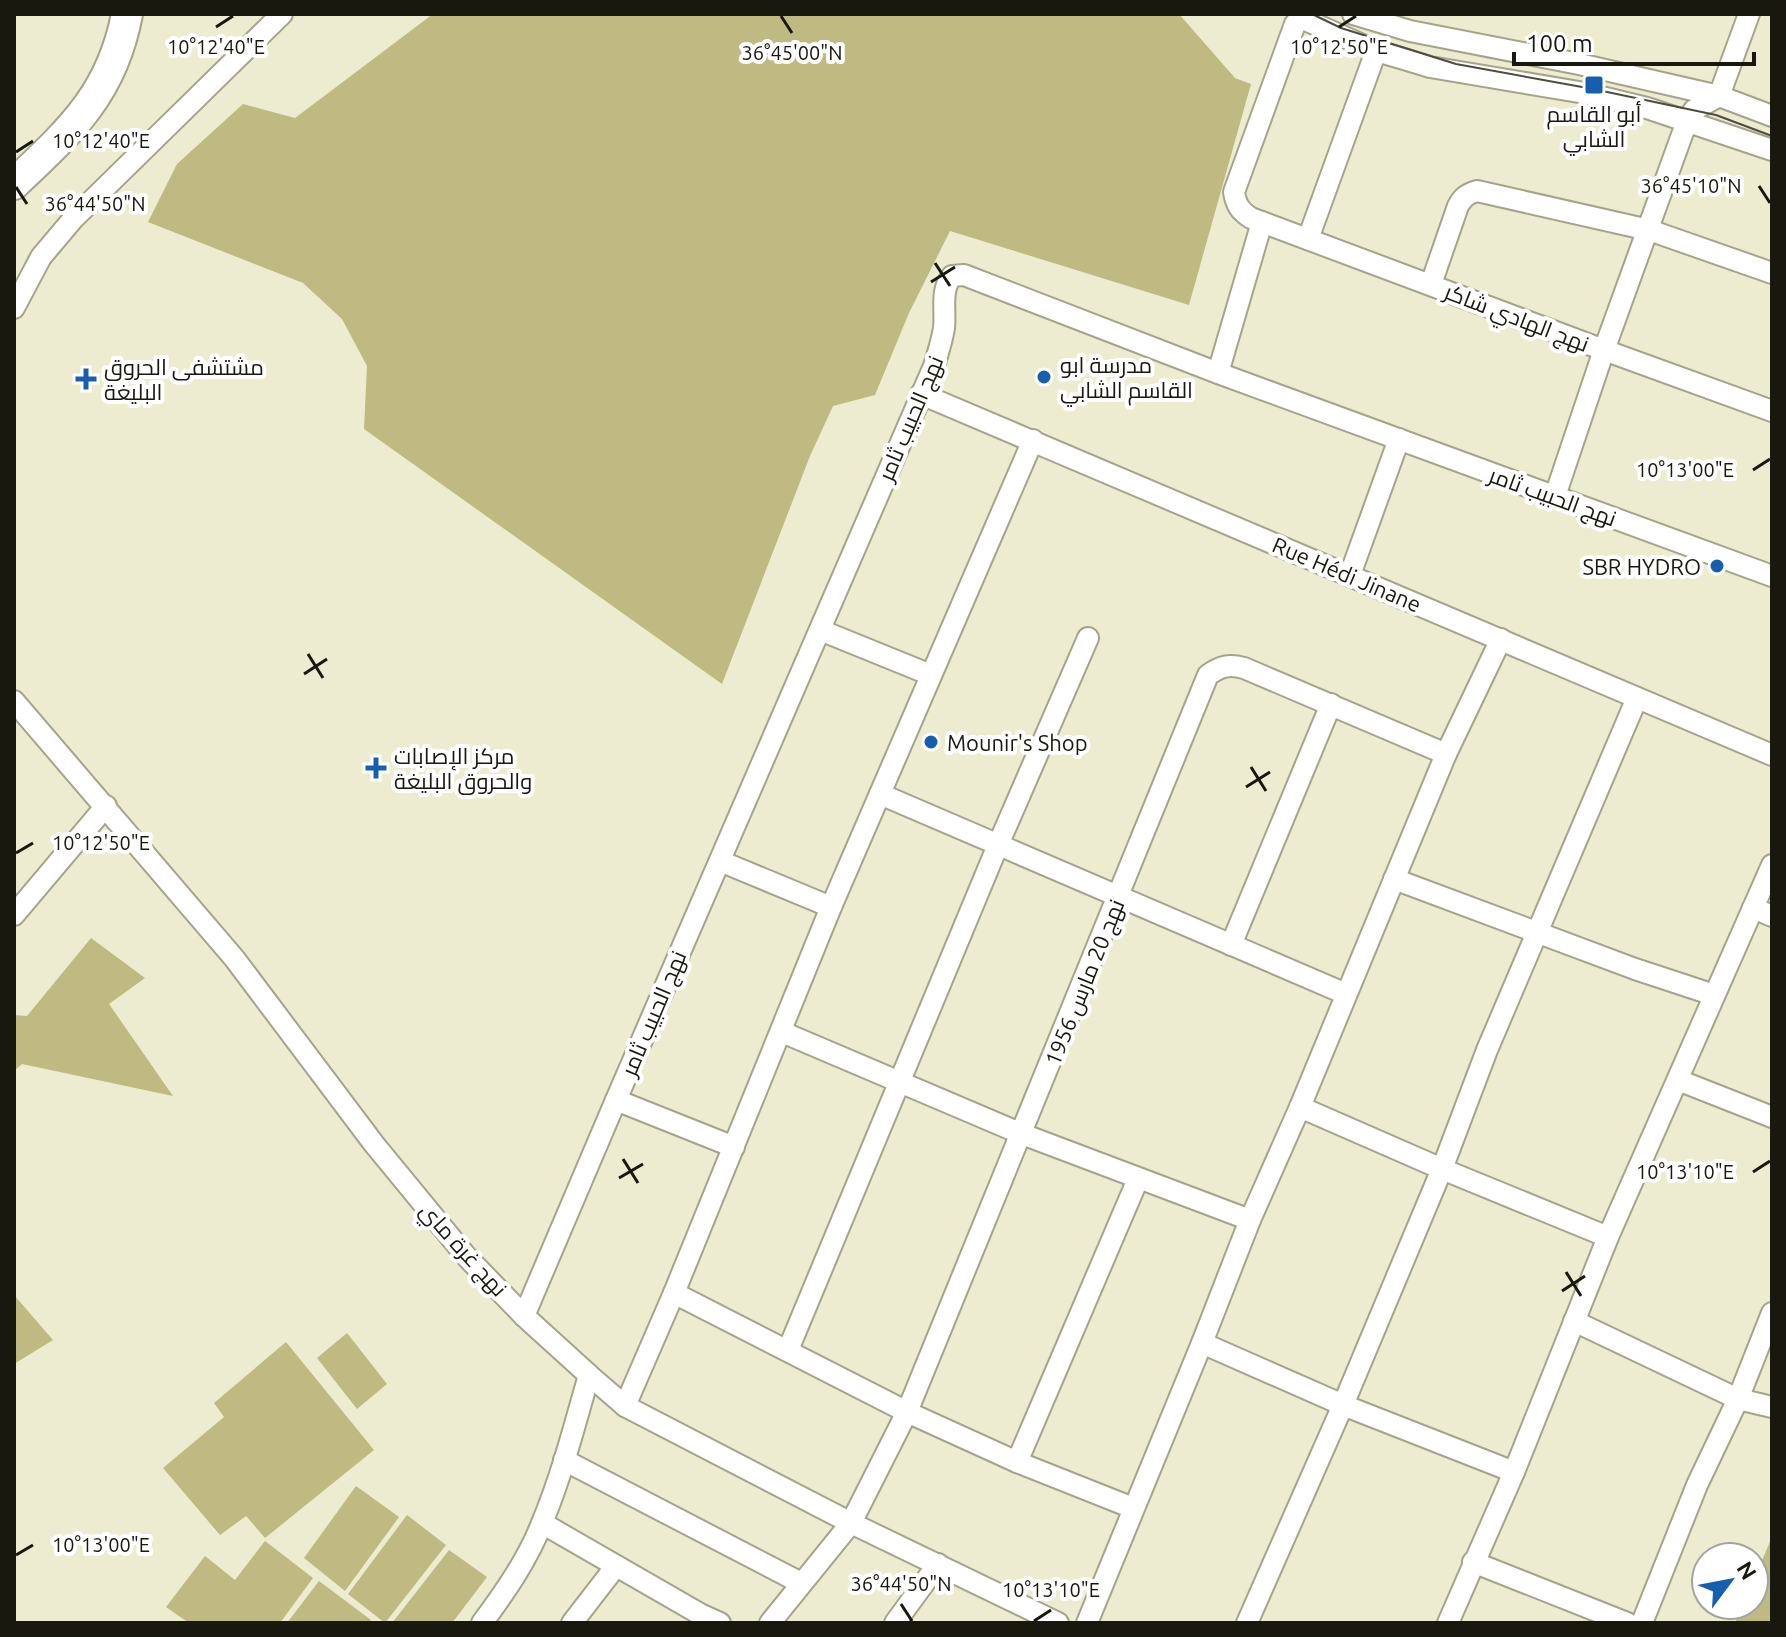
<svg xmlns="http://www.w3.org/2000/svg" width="1786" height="1637" viewBox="0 0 1786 1637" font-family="Ubuntu,Cairo,sans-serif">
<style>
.green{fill:#beba81}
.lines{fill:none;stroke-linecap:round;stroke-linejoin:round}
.minor-casing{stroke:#a5a48a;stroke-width:24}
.highway-casing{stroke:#a5a48a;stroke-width:34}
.minor{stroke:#fff;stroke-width:20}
.highway{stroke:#fff;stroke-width:30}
.tram{stroke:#4d4c3e;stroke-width:2}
.ticks{fill:none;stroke:#19180e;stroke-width:3}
.poi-dot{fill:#165eae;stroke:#fff;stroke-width:3}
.labels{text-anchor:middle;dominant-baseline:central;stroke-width:8;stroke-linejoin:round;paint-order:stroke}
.poi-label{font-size:22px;fill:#19180e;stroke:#fff;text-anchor:start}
.street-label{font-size:22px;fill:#19180e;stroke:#fff}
.ticks-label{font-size:20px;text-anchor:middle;fill:#19180e;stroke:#fff;stroke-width:8;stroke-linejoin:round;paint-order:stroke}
</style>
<rect width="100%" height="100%" fill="#edecd0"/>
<g class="green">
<polygon points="433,14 1179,14 1235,78 1251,84 1189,305 950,231 909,313 875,395 833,406 810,456 722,684 364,429 367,366 342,319 303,283 148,222 177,164 243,104 295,118"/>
<polygon points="91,938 145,978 109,1004 173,1096 22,1064 14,1071 14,1015 27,1016"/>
<polygon points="14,1295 53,1340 14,1364"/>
<polygon points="347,1333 387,1384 357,1409 317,1358"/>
<polygon points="286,1342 374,1450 265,1538 246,1516 220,1535 163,1468 224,1417 214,1403"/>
<polygon points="356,1486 399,1517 345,1591 304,1558"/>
<polygon points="407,1515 446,1545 385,1623 348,1594"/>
<polygon points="1772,1537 1772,1623 1735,1623 1743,1605 1754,1605 1754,1579"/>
<polygon points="265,1541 313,1578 280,1623 189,1623 166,1607 205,1556 235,1580"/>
<polygon points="449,1550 487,1577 452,1623 392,1623"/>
<polygon points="319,1581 371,1620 369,1623 287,1623"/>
</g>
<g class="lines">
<defs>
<g id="minor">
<polyline points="1353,14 1410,31 1579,64 1719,96 1772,116"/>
<path d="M1772,150l-125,-42 -62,-15 -155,-26 -26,-8 -28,-8 -75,-33 -6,6 -61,168c2,13 6,19 17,26l353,132 168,61"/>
<polyline points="1308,239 1376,51"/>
<path d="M1431,284l27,-78c5,-9 9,-12 19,-15l172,39 123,43"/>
<polyline points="14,308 41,257 73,219 282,14"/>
<polyline points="1218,373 1262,222"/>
<polyline points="921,394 1772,755"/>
<polyline points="1555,496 1604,350 1687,121 1694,110 1719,96 1749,14"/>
<polyline points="1350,575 1399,439"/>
<polyline points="820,630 931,675"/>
<polyline points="14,701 234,958 374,1144 466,1256 524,1316 589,1375 625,1406 851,1523 1058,1623"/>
<polyline points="880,794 1346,994"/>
<polyline points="720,861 831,907"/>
<polyline points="1394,879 1635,969 1714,995"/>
<polyline points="1753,908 1772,916"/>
<polyline points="14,915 106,806"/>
<polyline points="1231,945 1331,704"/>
<polyline points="782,1032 1022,1134 1250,1220"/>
<polyline points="1678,1080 1772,1117"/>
<polyline points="616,1100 734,1147"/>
<polyline points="1300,1107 1442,1169 1608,1237"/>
<polyline points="674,1293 907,1412 1017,1462 1133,1508"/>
<path d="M524,1316l92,-216 318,-734c4,-13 8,-25 10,-38 2,-17 -4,-38 8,-52l12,-1 254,98 554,203"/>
<polyline points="1574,1321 1738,1399 1772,1407"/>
<polyline points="1202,1343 1343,1405 1514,1472"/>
<polyline points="788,1350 998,845 1088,638"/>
<polyline points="625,1406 674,1293 831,907 1033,440"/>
<polyline points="564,1460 801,1583"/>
<polyline points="1017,1462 1138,1179"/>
<polyline points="542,1523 700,1614 720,1623"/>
<polyline points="1473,1562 1627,1623"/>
<path d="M482,1623c23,-31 46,-64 60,-100 20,-48 33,-99 47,-148"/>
<polyline points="572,1623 616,1566"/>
<path d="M770,1623l81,-100 56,-111 301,-737c13,-9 21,-11 36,-7l202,86"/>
<polyline points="895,1623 938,1564"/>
<polyline points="1087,1623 1202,1343 1250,1220 1300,1107 1446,754 1501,639"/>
<polyline points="1247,1623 1343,1405 1442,1169 1487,1050 1637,698"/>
<polyline points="1448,1623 1514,1472 1608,1237 1772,865"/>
<polyline points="1642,1623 1697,1485 1738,1399 1772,1313"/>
</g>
<path id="highway" d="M14,184c56,-53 98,-90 113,-170"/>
</defs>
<use href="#minor" class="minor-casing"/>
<use href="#highway" class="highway-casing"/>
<use href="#minor" class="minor"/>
<use href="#highway" class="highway"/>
<polyline class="tram" points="1312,14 1341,28 1456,64 1593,89 1716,115 1772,136"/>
</g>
<path class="ticks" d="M781,16l11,17M216,27l17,-11M1339,27l17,-11M16,152l17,-11M1759,186l11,17M16,187l11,17M935,263l15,23M931,282l24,-15M1753,470l17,-11M308,654l15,24M304,674l23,-15M1251,767l15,24M1246,787l24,-15M16,853l17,-10M623,1159l15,24M1753,1172l17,-11M619,1178l24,-14M1566,1272l15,24M1562,1291l23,-15M16,1555l17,-10M901,1604l11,17M1034,1621l17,-11"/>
<g class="poi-dot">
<rect x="1584" y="75" width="20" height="20" rx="4"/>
<circle cx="1044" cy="377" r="8"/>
<path d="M82 367h8v8h8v8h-8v8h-8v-8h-8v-8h8z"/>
<circle cx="1717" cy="566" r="8"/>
<circle cx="931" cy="742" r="8"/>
<path d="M372 756h8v8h8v8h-8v8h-8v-8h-8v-8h8z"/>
</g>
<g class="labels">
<g class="poi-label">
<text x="1594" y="113" text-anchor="middle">أبو القاسم<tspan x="1594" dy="25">الشابي</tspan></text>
<text x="1060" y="364">مدرسة ابو<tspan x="1060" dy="25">القاسم الشابي</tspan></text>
<text x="104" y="366">مشتشفى الحروق<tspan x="104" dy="25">البليغة</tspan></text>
<text x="1701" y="566" text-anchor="end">SBR HYDRO</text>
<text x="947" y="742">Mounir's Shop</text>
<text x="394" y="755">مركز الإصابات<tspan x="394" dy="25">والحروق البليغة</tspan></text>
</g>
<g class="street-label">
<text transform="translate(1517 317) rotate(21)">نهج الهادي شاكر</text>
<text transform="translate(910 418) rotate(-67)">نهج الحبيب ثامر</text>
<text transform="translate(1553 496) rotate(20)">نهج الحبيب ثامر</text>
<text transform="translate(1347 574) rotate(23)">Rue Hédi Jinane</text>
<text transform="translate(1084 982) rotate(-68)">نهج 20 مارس 1956</text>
<text transform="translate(653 1013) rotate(-67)">نهج الحبيب ثامر</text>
<text transform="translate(464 1249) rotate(48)">نهج غرة ماي</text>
</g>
</g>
<g class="ticks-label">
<text x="1339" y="54">10°12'50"E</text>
<text x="216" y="54">10°12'40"E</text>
<text x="792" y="60">36°45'00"N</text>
<text x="101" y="148">10°12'40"E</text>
<text x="1691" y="193">36°45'10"N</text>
<text x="95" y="211">36°44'50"N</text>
<text x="1685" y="477">10°13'00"E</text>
<text x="101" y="850">10°12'50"E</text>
<text x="1685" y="1179">10°13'10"E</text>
<text x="101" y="1552">10°13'00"E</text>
<text x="901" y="1591">36°44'50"N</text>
<text x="1051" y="1597">10°13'10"E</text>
</g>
<rect width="1786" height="1637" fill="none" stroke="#19180e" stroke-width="32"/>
<g transform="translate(1730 1581) rotate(58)"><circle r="38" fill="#ffffff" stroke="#a3a39f" stroke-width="2"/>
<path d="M0-6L14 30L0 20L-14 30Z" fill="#165eae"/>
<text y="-12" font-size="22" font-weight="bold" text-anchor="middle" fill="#19180e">N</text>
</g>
<path d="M1514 52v12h240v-12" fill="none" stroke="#19180e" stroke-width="4"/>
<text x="1526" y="52" font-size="24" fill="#19180e" stroke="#ffffff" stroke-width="6" paint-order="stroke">100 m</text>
</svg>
